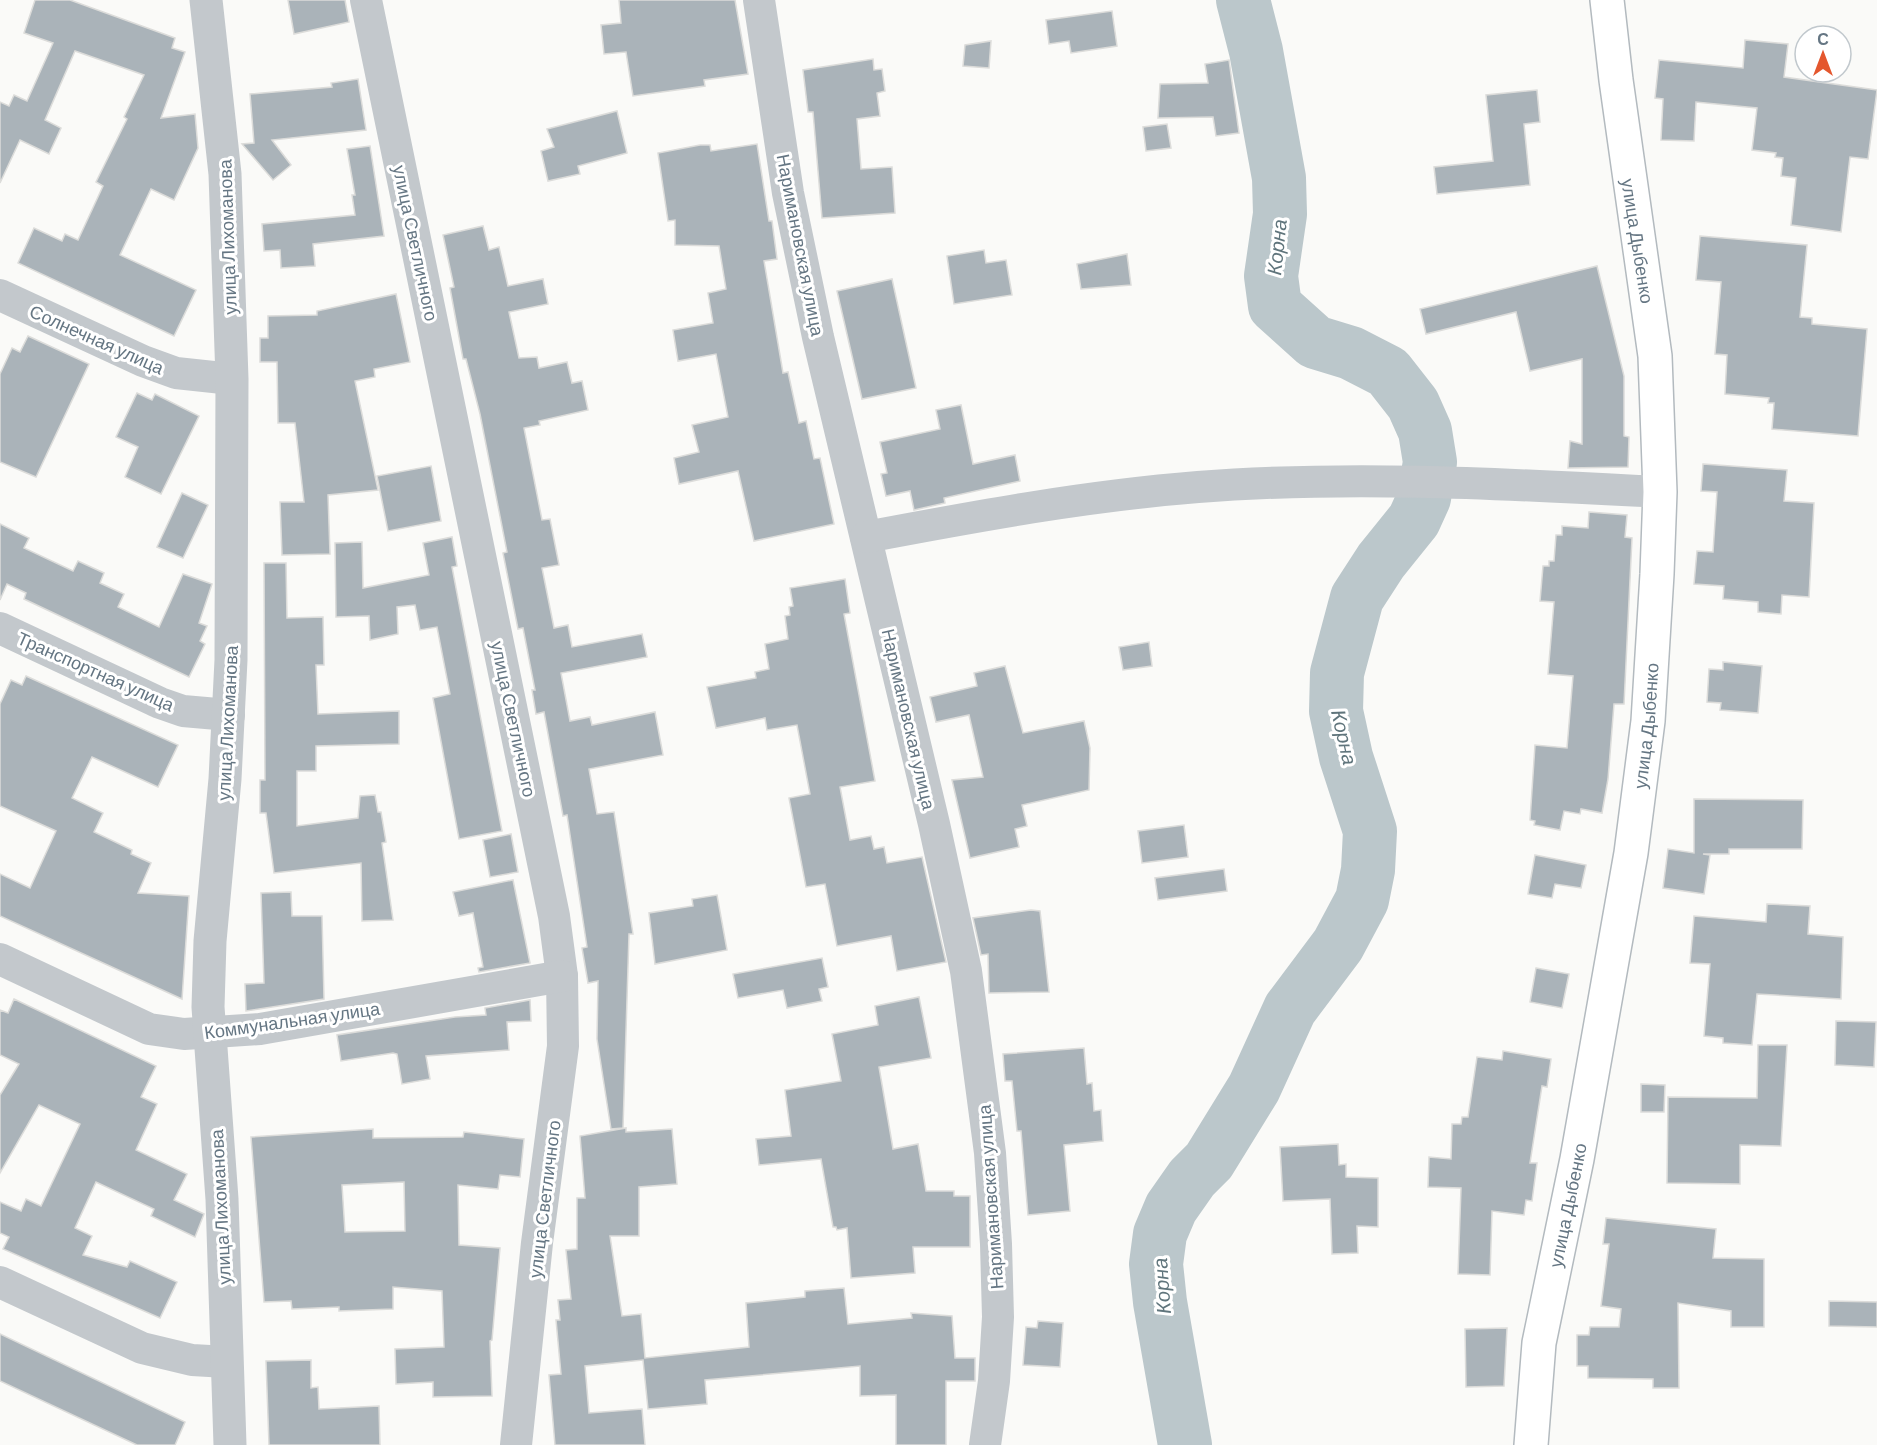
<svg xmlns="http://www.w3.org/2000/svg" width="1877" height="1445" viewBox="0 0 1877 1445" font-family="Barlow,sans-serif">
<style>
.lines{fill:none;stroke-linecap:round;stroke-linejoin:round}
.river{stroke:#bbc7cb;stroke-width:54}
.building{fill:#aab3b9;stroke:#dcdcda;stroke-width:1.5;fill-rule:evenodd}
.secondary-casing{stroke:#b3babf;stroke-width:36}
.minor{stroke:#c3c8cc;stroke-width:32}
.tertiary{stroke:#c3c8cc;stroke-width:33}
.secondary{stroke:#fff;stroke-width:33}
.labels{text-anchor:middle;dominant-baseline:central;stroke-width:6;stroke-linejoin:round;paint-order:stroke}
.street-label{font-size:18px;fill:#657683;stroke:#fff}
.water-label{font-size:20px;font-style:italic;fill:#60757c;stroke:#fff}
</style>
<rect width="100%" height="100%" fill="#fafaf8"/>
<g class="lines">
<polyline class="river" points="1185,1445 1160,1302 1156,1264 1160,1234 1171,1208 1192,1178 1209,1161 1254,1088 1290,1009 1338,945 1362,900 1368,870 1370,831 1346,757 1336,711 1337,673 1357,598 1381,561 1414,520 1424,498 1430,462 1425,431 1413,404 1388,372 1351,353 1315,342 1275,306 1271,276 1280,214 1279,178 1256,51 1243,0"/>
</g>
<g class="building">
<polygon points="35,0 70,0 175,38 172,48 185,52 161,118 195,114 198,148 174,200 151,189 120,255 196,290 174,336 18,263 34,228 62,241 65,234 78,240 103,186 96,182 127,119 124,117 144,75 75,51 45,120 61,128 49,154 20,140 0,183 0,102 9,106 14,95 27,101 53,43 24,33"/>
<polygon points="288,0 345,0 349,22 294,34"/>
<polygon points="619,0 735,0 748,74 704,80 705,86 633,96 626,52 604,54 601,25 621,23"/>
<polygon points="1112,11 1117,46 1071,53 1069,41 1049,44 1046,20"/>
<polygon points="1745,40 1788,44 1784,77 1877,90 1868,159 1850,157 1841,232 1791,225 1796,178 1781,176 1783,158 1775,157 1776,153 1752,150 1757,108 1696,102 1694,141 1661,140 1663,99 1655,98 1659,60 1743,68"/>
<polygon points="991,41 989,68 963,66 965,45"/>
<polygon points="873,59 874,70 882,69 885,91 877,93 880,116 857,119 861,169 892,167 895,213 822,218 813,112 808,112 803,70"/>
<polygon points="1229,60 1239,133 1216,136 1213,117 1158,118 1160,84 1208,83 1205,64"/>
<polygon points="358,79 366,130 272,140 291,165 273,180 242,144 254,143 250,94 332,87 331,83"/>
<polygon points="1537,90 1540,122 1524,124 1530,185 1437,194 1434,167 1493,161 1486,95"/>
<polygon points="617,111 627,153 578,166 580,174 548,181 541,151 554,147 547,129"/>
<polygon points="1167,124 1171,148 1146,151 1143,127"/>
<polygon points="757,144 769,221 772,221 777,259 764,261 783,373 788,372 799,423 806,421 814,459 820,458 834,524 754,541 738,471 679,484 674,458 699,452 692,425 728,417 716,354 678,361 673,330 713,323 708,293 726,289 719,246 675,245 675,220 668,221 658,153 700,145 710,145 711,151"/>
<polygon points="370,146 384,236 313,244 315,266 281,268 280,250 264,251 262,224 355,215 352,195 355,195 347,149"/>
<polygon points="483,226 489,250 499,247 508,286 543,279 548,304 509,312 519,358 537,357 539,368 567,362 572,383 582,381 588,410 539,421 540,425 524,428 542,520 550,519 559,565 542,568 554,628 568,625 572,647 642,634 647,657 561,673 570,721 590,717 592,725 655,712 663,755 589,769 597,814 614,812 633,934 629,934 623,1128 611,1129 597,1039 598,981 588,983 582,948 587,947 567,815 563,816 544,712 536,714 532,690 535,690 523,628 518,629 503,553 507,552 480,414 466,359 463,359 450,288 454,287 443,235"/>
<polygon points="1700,236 1807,245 1800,317 1812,318 1812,324 1867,329 1858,436 1772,429 1774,403 1768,403 1769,398 1725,394 1727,355 1715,354 1721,282 1696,280"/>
<polygon points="984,250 986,263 1006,260 1012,295 954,304 947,256"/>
<polygon points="1127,254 1131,285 1081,289 1077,264"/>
<polygon points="1597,266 1624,376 1624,436 1629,437 1628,467 1568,468 1570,441 1582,444 1582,359 1530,371 1516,312 1426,334 1420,309"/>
<polygon points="892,279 916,388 862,399 837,291"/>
<polygon points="396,294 410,362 374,369 375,377 355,381 378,490 328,495 330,554 282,555 280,502 304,502 295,423 278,423 277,362 260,362 260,338 268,338 268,316 317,315 317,311"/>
<polygon points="28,336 89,364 36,477 0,462 0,374 12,348 20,352"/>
<polygon points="137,393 152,400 155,394 199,416 161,494 125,477 138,447 116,437"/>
<polygon points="961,405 973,464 1015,455 1020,481 944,498 945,503 914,510 910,491 886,496 881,474 887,473 880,442 940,429 936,410"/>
<polygon points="1703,464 1787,470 1784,501 1814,503 1809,597 1782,595 1781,614 1758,612 1758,602 1723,599 1724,586 1694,584 1697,551 1713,552 1717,492 1701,491"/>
<polygon points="431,466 441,521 388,531 377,476"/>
<polygon points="182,493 208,505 183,558 157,547"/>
<polygon points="1589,512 1627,515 1625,537 1632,538 1624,704 1614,704 1608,779 1602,813 1581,809 1580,814 1564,811 1560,830 1534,825 1535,821 1530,820 1535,745 1567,748 1573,676 1548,674 1554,602 1540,601 1543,566 1549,566 1549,561 1554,561 1556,535 1562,535 1562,526 1588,528"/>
<polygon points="0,524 29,538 24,548 73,571 78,561 104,573 100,583 124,594 118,607 159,627 183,574 212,584 199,623 207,626 200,641 205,644 189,677 24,599 26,593 7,584 0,600"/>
<polygon points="452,537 457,566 452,567 502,831 459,839 433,698 450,694 437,627 420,630 415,605 397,607 398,634 370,640 369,616 336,617 335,543 362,542 363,588 429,575 423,543"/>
<polygon points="264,563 286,563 287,618 323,617 324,665 316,665 318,714 399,711 399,744 316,746 316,771 297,771 297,826 358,818 360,796 375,795 378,812 381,812 386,842 382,843 393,920 362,921 361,863 274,873 266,813 260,813 260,780 265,780"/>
<polygon points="845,579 850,613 844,614 875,781 840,787 850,840 871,836 874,849 884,847 887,863 922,857 946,962 897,971 891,936 837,946 825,884 806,887 789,798 810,794 797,725 767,730 765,718 716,728 707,687 756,678 755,672 769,669 765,644 788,639 785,616 790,615 789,607 793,606 790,588"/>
<polygon points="1149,642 1152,666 1123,670 1119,647"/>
<polygon points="1723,662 1762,666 1758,713 1720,710 1721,703 1707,702 1709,669 1723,670"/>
<polygon points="1005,666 1023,733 1084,721 1090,748 1089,790 1022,805 1027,826 1015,829 1019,847 970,858 952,780 983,777 969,715 936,722 930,697 977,686 974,673"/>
<polygon points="26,676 178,745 158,787 92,757 72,798 103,813 94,832 132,850 131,854 151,863 138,893 189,896 182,999 0,916 0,874 30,888 56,831 0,806 0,704 11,680 22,685"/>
<polygon points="1694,799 1803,800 1802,849 1729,849 1729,854 1703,854 1710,855 1704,894 1663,888 1668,849 1694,853"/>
<polygon points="1184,825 1188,857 1142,863 1138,831"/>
<polygon points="511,834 518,872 490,877 483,840"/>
<polygon points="1535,855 1586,865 1581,888 1555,884 1552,898 1528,894"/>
<polygon points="1224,869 1227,891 1158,900 1155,878"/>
<polygon points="513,880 530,963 479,972 478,968 483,967 473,913 459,916 453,892"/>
<polygon points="291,892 292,916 322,916 324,999 246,1011 245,984 264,983 261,893"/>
<polygon points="717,895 727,950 655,964 649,913 693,906 692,899"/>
<polygon points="1767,904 1810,906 1808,934 1843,937 1841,999 1757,994 1752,1045 1723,1043 1723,1038 1704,1036 1710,964 1690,963 1694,916 1766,922"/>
<polygon points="1031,910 1040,911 1049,992 989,993 988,954 981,955 973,918"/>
<polygon points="822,958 828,987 819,989 822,1001 787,1008 783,990 738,998 733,974"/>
<polygon points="1536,968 1569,974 1562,1008 1530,1002"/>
<polygon points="919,997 931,1058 879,1067 893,1149 918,1144 926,1191 954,1191 954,1196 970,1196 970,1247 913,1247 915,1273 851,1278 847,1228 837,1230 836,1227 833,1227 821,1159 759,1165 756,1139 791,1136 785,1090 841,1081 832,1034 878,1025 875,1006"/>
<polygon points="14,999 156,1066 141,1097 157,1104 136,1150 187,1174 174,1200 204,1214 195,1237 151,1216 154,1209 96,1182 75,1228 92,1236 83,1255 127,1267 130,1261 177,1282 160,1318 3,1249 9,1237 0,1233 0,1202 21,1211 26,1199 41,1206 80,1124 39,1105 0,1173 0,1095 19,1064 0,1055 0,1010 8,1013"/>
<polygon points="530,1000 531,1021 507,1022 509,1050 426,1056 430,1079 402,1084 397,1054 393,1053 341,1061 337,1035 455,1017 486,1015 485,1008"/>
<polygon points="1836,1021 1876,1022 1874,1067 1835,1065"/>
<polygon points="1758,1045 1787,1045 1781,1146 1740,1145 1740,1184 1667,1183 1668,1097 1757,1098"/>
<polygon points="1084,1048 1087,1084 1092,1083 1094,1111 1101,1110 1103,1141 1064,1145 1070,1211 1028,1215 1021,1131 1017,1131 1012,1081 1005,1081 1003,1054"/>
<polygon points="1503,1051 1551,1059 1547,1087 1542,1086 1530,1163 1537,1163 1532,1201 1526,1200 1524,1215 1492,1211 1490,1275 1458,1274 1461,1188 1428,1187 1429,1157 1451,1159 1452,1124 1461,1124 1462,1117 1468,1117 1477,1057 1502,1060"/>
<polygon points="1641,1084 1665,1085 1664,1112 1641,1112"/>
<polygon points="626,1128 626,1132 672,1129 677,1184 639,1187 639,1236 610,1236 622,1316 641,1314 645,1358 749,1347 746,1303 805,1297 805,1291 844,1288 848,1324 912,1318 911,1313 952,1316 955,1358 975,1358 975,1381 946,1381 946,1445 896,1445 896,1395 860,1396 860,1366 705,1380 707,1404 648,1409 643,1360 585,1366 589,1413 642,1409 645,1445 555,1445 549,1375 561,1374 556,1320 560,1320 558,1300 571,1299 566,1250 577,1249 577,1198 585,1198 580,1136"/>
<path d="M373,1129v9l90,-1 1,-5 60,7 -4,38 -20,-2 -2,14 -40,-4 1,60 41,3 -8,92 -2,1 2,55 -59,1v-15l-37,2 -1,-35 49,-2 -2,-56 -49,-4v22l-54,2v-4l-47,2 -1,-8 -27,1 -13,-165zM404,1182l1,49 -60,1 -3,-47z"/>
<polygon points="1338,1144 1339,1165 1346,1164 1346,1177 1378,1178 1378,1227 1357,1226 1358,1253 1332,1254 1330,1199 1283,1201 1280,1147"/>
<polygon points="1606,1218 1716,1229 1713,1258 1764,1259 1764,1327 1731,1327 1731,1311 1678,1303 1679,1388 1653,1388 1653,1379 1588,1378 1588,1366 1577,1366 1577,1335 1589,1335 1590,1327 1619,1327 1621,1309 1601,1306 1609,1244 1603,1244"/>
<polygon points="1829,1301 1877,1302 1877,1327 1829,1326"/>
<polygon points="1038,1321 1063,1323 1060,1367 1023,1365 1026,1327 1037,1328"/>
<polygon points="1507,1328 1504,1386 1466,1387 1465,1329"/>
<polygon points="0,1334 185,1422 175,1445 137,1445 0,1381"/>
<polygon points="311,1360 311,1388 318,1387 319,1409 379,1406 380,1445 269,1445 266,1361"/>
</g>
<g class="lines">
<defs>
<g id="secondary">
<path id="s1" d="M1531,1445l8,-102 38,-184 54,-306 17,-132 9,-147 3,-82 -5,-136 -39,-276 -9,-80"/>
</g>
</defs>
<use href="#secondary" class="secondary-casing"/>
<g class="minor">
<polyline points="366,0 554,916 562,976 563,1046 537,1243 516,1445"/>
<polyline points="759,0 788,193 818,337 934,824 966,971 990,1153 996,1244 998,1317 994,1381 985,1445"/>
<polyline points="0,295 143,361 176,373 232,379"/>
<path d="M866,537c111,-21 220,-41 332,-50 155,-12 308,-3 462,5"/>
<polyline points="0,628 160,703 183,711 229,715"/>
<polyline points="0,959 149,1029 184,1034 260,1029 562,976"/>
<polyline points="0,1282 142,1348 192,1360 227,1362"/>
</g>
<polyline class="tertiary" points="206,0 225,174 232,379 231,660 225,779 210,941 208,1007 222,1199 230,1445"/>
<use href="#secondary" class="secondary"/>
</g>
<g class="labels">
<g class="street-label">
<text transform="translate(227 237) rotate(-92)">улица Лихоманова</text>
<text transform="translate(1638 241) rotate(81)">улица Дыбенко</text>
<text transform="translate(416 243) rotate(78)">улица Светличного</text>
<text transform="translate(801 245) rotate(79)">Наримановская улица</text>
<text transform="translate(97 339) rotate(24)">Солнечная улица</text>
<text transform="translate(96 671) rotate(24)">Транспортная улица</text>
<text transform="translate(514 719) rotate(78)">улица Светличного</text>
<text transform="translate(909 719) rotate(77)">Наримановская улица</text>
<text transform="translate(227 723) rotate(-87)">улица Лихоманова</text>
<text stroke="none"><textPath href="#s1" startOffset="729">улица Дыбенко</textPath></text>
<text transform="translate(292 1020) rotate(-8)">Коммунальная улица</text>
<text transform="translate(990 1197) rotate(-94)">Наримановская улица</text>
<text transform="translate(544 1199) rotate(-83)">улица Светличного</text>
<text stroke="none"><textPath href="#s1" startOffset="243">улица Дыбенко</textPath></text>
<text transform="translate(220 1207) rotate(-93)">улица Лихоманова</text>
</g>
<g class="water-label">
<text transform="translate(1276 247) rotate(-84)">Корна</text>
<text transform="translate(1345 737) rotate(77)">Корна</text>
<text transform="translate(1161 1286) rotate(-94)">Корна</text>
</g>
</g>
<g transform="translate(1823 54)"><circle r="28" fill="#ffffff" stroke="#c1c8cd" stroke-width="1.5"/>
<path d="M0-4.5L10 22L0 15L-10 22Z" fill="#e4572e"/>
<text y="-9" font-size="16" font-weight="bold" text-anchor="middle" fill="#657683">С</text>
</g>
</svg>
